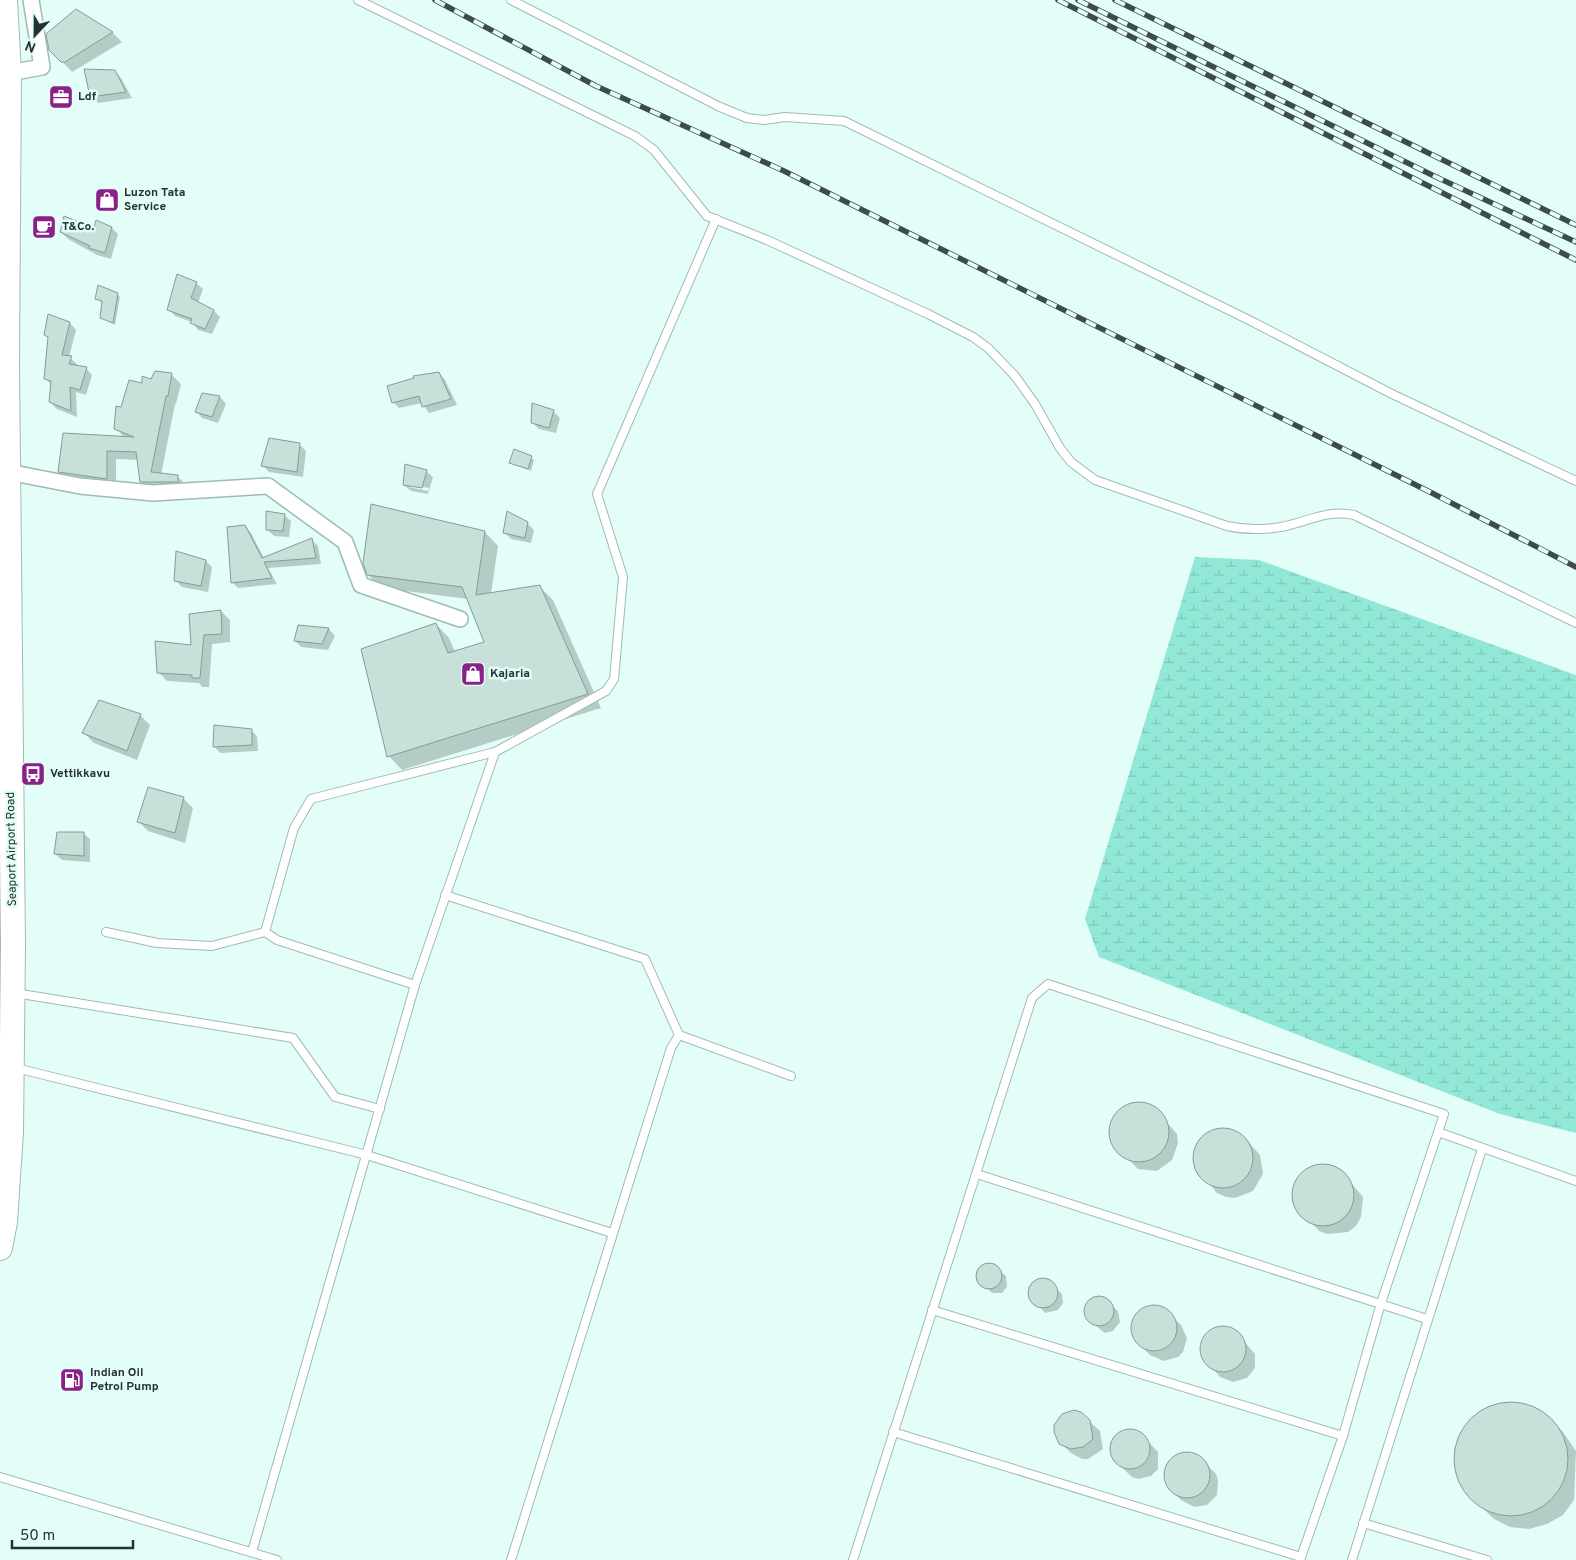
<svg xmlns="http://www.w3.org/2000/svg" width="1576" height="1560" viewBox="0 0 1576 1560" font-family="Overpass,sans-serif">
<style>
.wetland{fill:url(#wetland-marsh)}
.shadow{fill:#0003;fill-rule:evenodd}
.building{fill:#c7e1da;stroke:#839c96}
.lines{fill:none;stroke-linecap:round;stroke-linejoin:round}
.lane-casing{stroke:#a1bab4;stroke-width:10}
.street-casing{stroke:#a1bab4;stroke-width:18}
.primary-casing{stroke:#a1bab4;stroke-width:26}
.lane{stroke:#fff;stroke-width:8}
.street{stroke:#fff;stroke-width:15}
.primary{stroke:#fff;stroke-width:24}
.rail-casing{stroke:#3f4b49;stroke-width:5.5}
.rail{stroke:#e3fef8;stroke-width:4;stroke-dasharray:11;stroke-linecap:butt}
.labels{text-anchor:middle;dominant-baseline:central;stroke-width:5;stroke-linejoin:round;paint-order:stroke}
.poi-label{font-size:12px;font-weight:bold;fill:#27312f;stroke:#e3fef8;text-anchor:start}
.street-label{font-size:12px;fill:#27312f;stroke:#e3fef8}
</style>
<defs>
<pattern id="wetland-marsh" width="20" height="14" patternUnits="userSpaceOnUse" patternTransform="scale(1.25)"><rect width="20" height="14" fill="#92e8d7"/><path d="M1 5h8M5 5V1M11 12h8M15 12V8" fill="none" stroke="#7ec7b9"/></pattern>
</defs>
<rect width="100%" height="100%" fill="#e3fef8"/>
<polygon class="wetland" points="1195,557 1259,560 1576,675 1576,1133 1500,1114 1099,957 1085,919"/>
<g class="shadow">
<polygon points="76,11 113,33 122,42 72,72 50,49"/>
<polygon points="115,71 121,78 132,98 98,103 91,96"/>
<polygon points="112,228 118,234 111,259 97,255 68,239 61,232"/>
<polygon points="196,283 203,289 198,303 214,311 220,317 212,334 198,330 192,322 175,316 169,309"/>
<polygon points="117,294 120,297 115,325 102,318 103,303 96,299"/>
<polygon points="70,323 76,330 69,357 77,364 77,367 86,368 92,375 86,395 76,392 77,417 57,409 50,402 52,385 46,379 50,339 45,335"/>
<polygon points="156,372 172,375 181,384 176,404 175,404 161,475 177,476 187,486 150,491 141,482 138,460 116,459 116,488 68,481 59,472 125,438 116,428 122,408 143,384 152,381"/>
<polygon points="439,373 445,380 457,405 429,413 422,403 399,408 393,402"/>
<polygon points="202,394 220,397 226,404 218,423 202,418 196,411"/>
<polygon points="553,411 560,418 556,433 539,429 532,422"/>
<polygon points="299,444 306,451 303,477 269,472 263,466"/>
<polygon points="531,458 534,460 531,471 510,462"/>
<path d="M426,471l7,6 -5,17 -17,-3 -7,-6zM409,485l20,3 -1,3 -19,-4z"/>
<polygon points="284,515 291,521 289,537 274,536 267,529"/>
<polygon points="527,523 534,530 531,543 511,539 505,533"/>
<polygon points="245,526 251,533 264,558 312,540 318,546 321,564 268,568 277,584 238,588 232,582"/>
<polygon points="485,532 498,546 491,594 540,587 553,600 601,708 402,770 389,756 436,624 449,638 455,652 485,643 468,599 382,588 368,575"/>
<polygon points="206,561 212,567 208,592 182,587 175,580"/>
<polygon points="221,611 230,620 230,642 212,644 209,687 202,687 199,683 167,681 159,673 192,646"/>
<polygon points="299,626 329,629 335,636 328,650 301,647 295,641"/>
<polygon points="140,715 150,725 137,760 94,743 84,733"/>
<polygon points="251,730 257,736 258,751 220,753 214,746"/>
<polygon points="183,798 193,808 185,843 148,831 138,821"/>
<polygon points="83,833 90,839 90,862 62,860 55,854"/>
<polygon points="1146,1105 1154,1108 1177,1134 1178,1143 1172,1160 1157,1171 1138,1169 1114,1145 1111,1137 1114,1119 1127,1106"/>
<polygon points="1216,1130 1235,1132 1244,1137 1260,1155 1263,1174 1253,1191 1235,1198 1226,1197 1217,1193 1196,1167 1196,1148 1201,1140"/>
<polygon points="1322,1165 1340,1170 1363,1197 1361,1217 1356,1226 1348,1232 1327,1234 1319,1231 1296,1206 1294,1187 1298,1178 1304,1171"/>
<polygon points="993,1265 1006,1276 1007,1287 1002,1293 992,1293 979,1281 978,1273 982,1267"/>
<polygon points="1036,1281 1048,1281 1062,1294 1063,1303 1058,1310 1045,1313 1030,1296 1030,1288"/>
<polygon points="1098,1297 1103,1298 1118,1311 1120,1322 1113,1331 1105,1333 1086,1318 1085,1309 1089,1300"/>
<polygon points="1151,1307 1165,1310 1181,1325 1187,1338 1183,1352 1178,1357 1164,1361 1150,1355 1140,1345 1133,1332 1133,1322 1139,1313"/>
<polygon points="1221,1327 1235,1331 1255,1354 1255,1368 1247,1378 1233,1382 1220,1377 1201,1354 1203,1340 1207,1334"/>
<polygon points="1515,1403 1533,1408 1549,1418 1563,1432 1576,1451 1574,1500 1563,1515 1547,1524 1529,1529 1510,1527 1494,1519 1466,1492 1458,1476 1455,1458 1458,1440 1467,1425 1480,1412 1497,1405"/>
<polygon points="1068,1412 1089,1421 1100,1431 1103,1449 1088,1459 1082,1459 1071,1453 1060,1443 1055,1431 1058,1419"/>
<polygon points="1127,1430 1139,1432 1158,1452 1158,1469 1151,1476 1138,1479 1132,1477 1112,1458 1110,1443 1121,1432"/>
<polygon points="1187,1454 1200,1458 1216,1474 1218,1481 1217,1495 1207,1505 1194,1507 1181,1500 1171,1490 1165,1477 1166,1466 1173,1458"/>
</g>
<g class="building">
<polygon points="76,9 113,32 65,62 61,62 49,50 46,34"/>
<polygon points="84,69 115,70 126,92 90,97"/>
<polygon points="64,216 94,228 96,220 112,227 105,253 89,248 90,246 60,232"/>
<polygon points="177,274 197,282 191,298 214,310 205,329 190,323 192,319 167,310"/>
<polygon points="98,285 118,293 113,323 100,318 102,301 95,299"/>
<polygon points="48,314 70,322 62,355 72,356 69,364 87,367 80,390 70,387 71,411 49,402 51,381 44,379 48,337 44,335"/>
<polygon points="155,371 172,373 168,396 166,396 151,472 178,475 178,482 140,482 136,452 107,451 107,479 58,472 63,433 134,437 114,429 116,406 121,407 129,380 142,383 142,376 151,379"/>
<polygon points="439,372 451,399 422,407 419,396 392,403 387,386 414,378 413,376"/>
<polygon points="202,393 220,396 212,417 195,412"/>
<polygon points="532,403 554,410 549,428 531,423"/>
<polygon points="269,438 300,443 297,472 261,466"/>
<polygon points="514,449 532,456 528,469 509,463"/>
<polygon points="405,464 427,470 422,488 403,485"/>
<polygon points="371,504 485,531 476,595 540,585 588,694 387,757 361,649 436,623 448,653 484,642 462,587 367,575 363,563"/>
<polygon points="266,511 285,514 283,531 266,530"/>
<polygon points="507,511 528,522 525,538 503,533"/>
<polygon points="245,525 262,558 312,538 316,558 264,562 272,578 231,583 227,527"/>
<polygon points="176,551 206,560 201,586 174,581"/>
<polygon points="221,610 222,634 204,635 200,678 192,678 192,675 157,673 155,641 191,645 189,614"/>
<polygon points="298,625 329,628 322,644 294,641"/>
<polygon points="99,700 141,714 127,751 82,733"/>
<polygon points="214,725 252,729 252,745 213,747"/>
<polygon points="148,787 184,797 175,833 137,822"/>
<polygon points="57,832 84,832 84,856 54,854"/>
<circle cx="1139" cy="1132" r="30"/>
<circle cx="1223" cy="1158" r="30"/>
<circle cx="1323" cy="1195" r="31"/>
<circle cx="989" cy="1276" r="13"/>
<circle cx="1043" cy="1293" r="15"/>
<circle cx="1099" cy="1311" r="15"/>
<circle cx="1154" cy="1328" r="23"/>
<circle cx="1223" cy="1349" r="23"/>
<circle cx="1511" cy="1459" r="57"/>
<polygon points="1074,1410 1081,1412 1090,1420 1093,1439 1083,1447 1071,1449 1059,1444 1054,1432 1054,1425 1062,1414"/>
<circle cx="1130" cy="1449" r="20"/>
<circle cx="1187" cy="1475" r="23"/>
</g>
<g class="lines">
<defs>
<g id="lane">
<path d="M358,0l277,136 19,14 53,66 60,24 161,74 45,23 15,11 27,28 20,28 25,44 11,14 24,18 132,46c18,4 35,4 54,1 26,-5 47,-18 73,-12l222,108"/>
<polyline points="511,0 720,107 747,118 764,120 785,117 844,121 1251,321 1392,394 1576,481"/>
<polyline points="445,895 645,959 679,1035 791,1076"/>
<polyline points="106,932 157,943 212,946 265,932 277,940 415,985"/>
<polyline points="265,932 294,828 311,799 495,752 606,691 614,679 623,577 597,494 716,219"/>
<polyline points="15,993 293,1038 335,1097 380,1109"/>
<polyline points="16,1068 367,1155 612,1233"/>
<polyline points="1438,1132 1576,1181"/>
<polyline points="977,1174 1427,1319"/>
<polyline points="932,1310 1343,1436"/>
<polyline points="893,1432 1301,1557"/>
<polyline points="0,1477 277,1560"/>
<polyline points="1363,1523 1487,1560"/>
<polyline points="252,1552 415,985 495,752"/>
<polyline points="511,1560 671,1048 679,1035"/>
<polyline points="853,1560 1032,998 1048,984 1444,1114 1381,1303 1343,1436 1300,1560"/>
<polyline points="1352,1560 1482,1149"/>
</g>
<g id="street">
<polyline points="1,72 9,73 42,67 31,0"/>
<polyline points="8,472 80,486 153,493 268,486 345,542 361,585 460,619"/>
</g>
<polyline id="primary" points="0,1248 5,1222 11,1132 13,945 7,364 9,73 5,0"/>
</defs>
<use href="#lane" class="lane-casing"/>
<use href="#street" class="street-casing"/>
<use href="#primary" class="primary-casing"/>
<use href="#lane" class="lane"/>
<use href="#street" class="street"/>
<use href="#primary" class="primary"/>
<defs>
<g id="rail">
<polyline points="435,0 596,86 784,171 1432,493 1576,567"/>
<polyline points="1058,0 1576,260"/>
<polyline points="1078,0 1434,176 1576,242"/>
<polyline points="1115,0 1576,225"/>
</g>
</defs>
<use href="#rail" class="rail-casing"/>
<use href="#rail" class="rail"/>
</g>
<defs>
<symbol id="office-square" viewBox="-11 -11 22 22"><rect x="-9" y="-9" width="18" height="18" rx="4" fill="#8a2187" stroke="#e3fef8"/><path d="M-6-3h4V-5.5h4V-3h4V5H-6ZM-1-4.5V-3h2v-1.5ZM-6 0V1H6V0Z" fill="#fff"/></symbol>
<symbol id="shop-square" viewBox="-11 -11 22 22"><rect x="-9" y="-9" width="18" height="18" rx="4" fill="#8a2187" stroke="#e3fef8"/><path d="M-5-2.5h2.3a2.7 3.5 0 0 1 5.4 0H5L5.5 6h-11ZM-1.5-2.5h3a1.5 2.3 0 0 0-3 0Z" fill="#fff"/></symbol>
<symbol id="cafe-square" viewBox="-11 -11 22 22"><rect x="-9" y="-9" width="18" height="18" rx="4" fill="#8a2187" stroke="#e3fef8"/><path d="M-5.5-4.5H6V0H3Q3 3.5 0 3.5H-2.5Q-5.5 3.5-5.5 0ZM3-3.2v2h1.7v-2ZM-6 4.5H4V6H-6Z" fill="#fff"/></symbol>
<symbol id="bus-square" viewBox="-11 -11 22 22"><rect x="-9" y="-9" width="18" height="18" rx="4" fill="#8a2187" stroke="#e3fef8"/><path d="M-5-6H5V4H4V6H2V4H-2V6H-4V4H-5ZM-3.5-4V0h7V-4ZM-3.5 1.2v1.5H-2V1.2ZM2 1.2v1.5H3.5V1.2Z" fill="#fff"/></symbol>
<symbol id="fuel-square" viewBox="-11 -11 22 22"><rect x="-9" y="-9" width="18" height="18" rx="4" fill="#8a2187" stroke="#e3fef8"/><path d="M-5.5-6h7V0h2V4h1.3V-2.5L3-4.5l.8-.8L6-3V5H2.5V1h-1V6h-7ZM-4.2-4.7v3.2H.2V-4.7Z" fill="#fff"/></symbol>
</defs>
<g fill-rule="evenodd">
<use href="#office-square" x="47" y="83" width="28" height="28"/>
<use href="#shop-square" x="93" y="186" width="28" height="28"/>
<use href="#cafe-square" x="30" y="213" width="28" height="28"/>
<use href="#shop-square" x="459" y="660" width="28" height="28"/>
<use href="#bus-square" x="19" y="760" width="28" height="28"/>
<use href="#fuel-square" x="58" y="1366" width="28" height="28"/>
</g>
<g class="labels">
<g class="poi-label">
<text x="78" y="97">Ldf</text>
<text x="124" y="193">Luzon Tata<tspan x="124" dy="14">Service</tspan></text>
<text x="62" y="227">T&amp;Co.</text>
<text x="490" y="674">Kajaria</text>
<text x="50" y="774">Vettikkavu</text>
<text x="90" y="1373">Indian Oil<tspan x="90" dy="14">Petrol Pump</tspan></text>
</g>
<g class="street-label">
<text transform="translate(12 849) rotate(-91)">Seaport Airport Road</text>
</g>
</g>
<g transform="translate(35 35) rotate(202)" stroke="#e3fef8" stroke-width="4" paint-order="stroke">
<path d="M0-4L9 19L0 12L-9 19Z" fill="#27312f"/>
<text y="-8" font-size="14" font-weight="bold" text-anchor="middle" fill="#27312f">N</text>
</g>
<path d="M12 1540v8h121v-8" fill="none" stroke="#27312f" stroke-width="2.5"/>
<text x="20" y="1540" font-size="15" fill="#27312f" stroke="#e3fef8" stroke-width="4" paint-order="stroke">50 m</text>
</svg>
